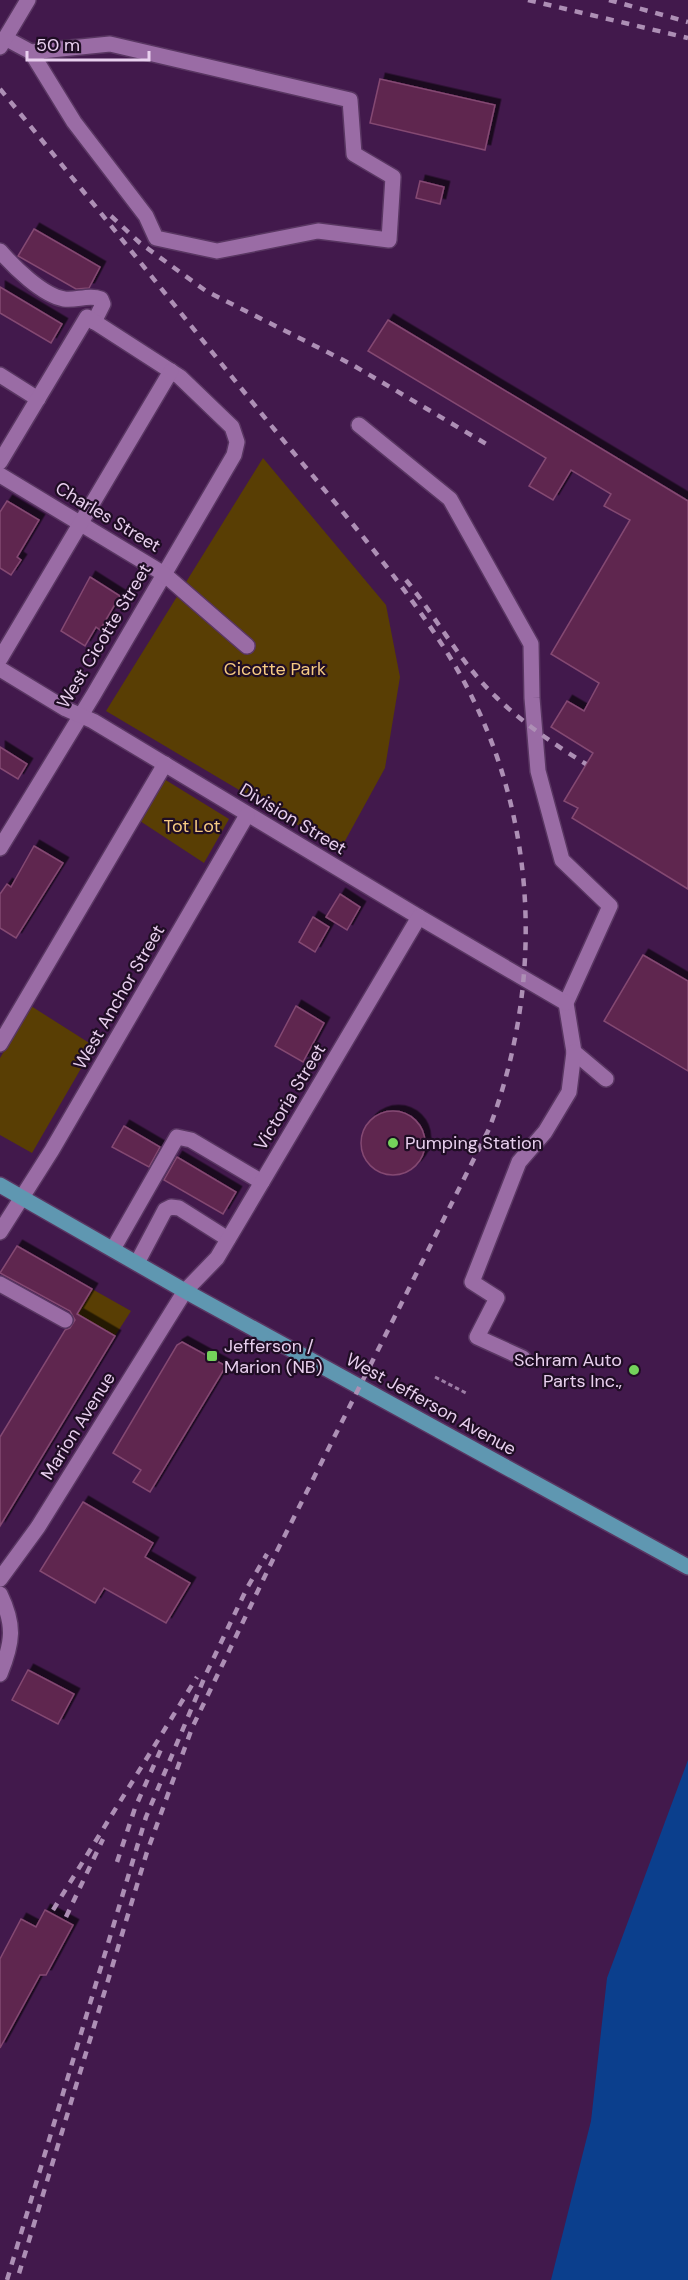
<svg xmlns="http://www.w3.org/2000/svg" width="688" height="2280" viewBox="0 0 688 2280" font-family="'DM Sans',sans-serif">
<style>
.green{fill:#593e04}
.water{fill:#0b3f8d}
.building{fill:#5f2750;stroke:#844872;stroke-width:1.5;filter:url(#shadow)}
.lines{fill:none;stroke-linecap:round;stroke-linejoin:round}
.minor-casing{stroke:#593662;stroke-width:18}
.major-casing{stroke:#593662;stroke-width:18}
.path{stroke:#9c7ca4;stroke-width:3;stroke-dasharray:4.5 3;stroke-linecap:butt}
.minor{stroke:#9a6ca5;stroke-width:15}
.major{stroke:#5f97b1;stroke-width:15}
.rail{stroke:#ad8fb5;stroke-width:4.5;stroke-dasharray:8 8;stroke-linecap:butt}
.poi-dot{fill:#74d25b;stroke:#1f0d24;stroke-width:2}
.labels{text-anchor:middle;dominant-baseline:central;stroke-width:4.5;stroke-linejoin:round;paint-order:stroke}
.street-label{font-size:18px;fill:#e8cfee;stroke:#1f0d24}
.park-label{font-size:18px;fill:#f6ca83;stroke:#1f0d24}
.poi-label{font-size:18px;fill:#e8cfee;stroke:#1f0d24;text-anchor:start}
</style>
<defs>
<filter id="shadow"><feDropShadow dx="5.5" dy="-5.5" stdDeviation="0" flood-color="#0009"/></filter>
</defs>
<rect width="100%" height="100%" fill="#42194c"/>
<g class="green">
<polygon points="263,458 386,605 400,677 385,768 340,850 106,711"/>
<polygon points="164,779 229,819 204,863 140,821"/>
<polygon points="31,1006 94,1046 32,1153 0,1135 0,1058"/>
<polygon points="92,1289 131,1311 115,1336 77,1314"/>
</g>
<polygon class="water" points="688,1760 688,2280 551,2280 591,2121 607,1978"/>
<g class="building">
<polygon points="380,79 495,105 485,150 370,123"/>
<polygon points="420,181 444,187 440,204 416,198"/>
<polygon points="34,229 100,267 89,288 76,289 18,256"/>
<polygon points="0,287 62,324 51,343 0,313"/>
<polygon points="388,320 688,501 688,889 572,818 578,808 564,801 593,753 551,727 567,701 584,711 599,683 551,654 630,520 604,506 611,494 571,470 553,500 529,486 546,458 368,351"/>
<polygon points="7,501 39,520 17,557 21,560 11,575 0,568 0,512"/>
<polygon points="90,577 120,596 100,630 96,627 85,646 61,631"/>
<polygon points="0,747 27,764 18,779 0,768"/>
<polygon points="34,846 63,863 16,938 0,928 0,894 7,884 11,887"/>
<polygon points="340,894 360,907 347,930 326,917"/>
<polygon points="313,917 329,927 315,952 299,942"/>
<polygon points="643,955 688,981 688,1071 604,1021"/>
<polygon points="296,1006 324,1023 303,1062 275,1046"/>
<circle cx="393" cy="1143" r="32"/>
<polygon points="124,1126 160,1147 149,1167 112,1147"/>
<polygon points="177,1157 236,1192 223,1214 164,1180"/>
<polygon points="17,1246 92,1289 77,1314 115,1336 0,1526 0,1437 65,1330 70,1328 75,1320 70,1311 0,1273"/>
<polygon points="182,1342 226,1366 150,1492 133,1482 141,1470 113,1453 177,1345"/>
<polygon points="83,1502 153,1543 145,1557 190,1583 166,1623 104,1588 95,1603 40,1571"/>
<polygon points="28,1670 74,1694 58,1724 12,1700"/>
<polygon points="45,1910 73,1925 46,1975 40,1975 0,2048 0,1959 21,1919 36,1927"/>
</g>
<g class="lines">
<defs>
<g id="minor">
<polyline points="5,38 31,52 110,44 350,100 354,154 393,177 389,240 318,231 217,251 156,238 146,216 74,122 31,52"/>
<polyline points="0,47 28,0"/>
<path d="M0,251c14,16 42,44 64,48 12,2 25,-5 37,0l2,5 -9,18"/>
<polyline points="0,375 38,399"/>
<polyline points="359,425 450,499 531,644 532,698 538,771 562,860 610,906 566,1003 574,1052 606,1079"/>
<polyline points="0,462 87,317 180,377 232,427 237,442 234,455 94,694 0,848"/>
<polyline points="0,475 164,574 247,646"/>
<polyline points="0,659 171,371"/>
<polyline points="0,669 66,709 93,721 419,917 566,1003"/>
<polyline points="0,1044 165,764"/>
<polyline points="0,1232 52,1150 247,815"/>
<polyline points="113,1249 177,1137 191,1140 262,1182"/>
<polyline points="137,1263 165,1210 171,1207 179,1208 228,1239"/>
<polyline points="0,1284 65,1320"/>
<polyline points="523,1358 477,1337 497,1298 472,1282 519,1162 545,1132 569,1092 574,1052"/>
<polyline points="0,1579 38,1527 185,1291 217,1258 419,917"/>
<path d="M0,1594c15,31 13,48 0,80"/>
</g>
<polyline id="major" points="0,1185 185,1291 688,1567"/>
</defs>
<use href="#minor" class="minor-casing"/>
<use href="#major" class="major-casing"/>
<polyline class="path" points="435,1377 466,1393"/>
<use href="#minor" class="minor"/>
<use href="#major" class="major"/>
<g class="rail">
<polyline points="528,0 688,38"/>
<polyline points="609,0 688,22"/>
<path d="M0,89c88,107 174,216 261,324 63,78 133,155 187,241 89,143 100,319 41,475l-212,422 -85,177 -45,124 -130,428"/>
<polyline points="111,216 140,243 206,291 351,364 488,445"/>
<path d="M406,580c31,38 55,84 91,118 26,25 58,47 89,66"/>
<polyline points="117,1862 135,1808 162,1747"/>
<polyline points="53,1910 197,1677"/>
<polyline points="66,1917 103,1839"/>
<polyline points="7,2280 146,1817 206,1674 247,1588 267,1554"/>
</g>
</g>
<g class="poi-dot">
<circle cx="393" cy="1143" r="6"/>
<rect x="206" y="1350" width="12" height="12" rx="3"/>
<circle cx="634" cy="1370" r="6"/>
</g>
<g class="labels">
<g class="street-label">
<text transform="translate(108 517) rotate(31)">Charles Street</text>
<text transform="translate(104 636) rotate(-59)">West Cicotte Street</text>
<text transform="translate(293 819) rotate(31)">Division Street</text>
<text transform="translate(119 997) rotate(-60)">West Anchor Street</text>
<text transform="translate(290 1097) rotate(-59)">Victoria Street</text>
<text transform="translate(431 1404) rotate(29)">West Jefferson Avenue</text>
<text transform="translate(78 1426) rotate(-58)">Marion Avenue</text>
</g>
<g class="park-label">
<text x="275" y="669">Cicotte Park</text>
<text x="192" y="826">Tot Lot</text>
</g>
<g class="poi-label">
<text x="405" y="1143">Pumping Station</text>
<text x="224" y="1346">Jefferson /<tspan x="224" dy="21">Marion (NB)</tspan></text>
<text x="622" y="1360" text-anchor="end">Schram Auto<tspan x="622" dy="21">Parts Inc.,</tspan></text>
</g>
</g>
<path d="M27 51v9h122v-9" fill="none" stroke="#e8cfee" stroke-width="3"/>
<text x="36" y="51" font-size="18" fill="#e8cfee" stroke="#1f0d24" stroke-width="4.5" paint-order="stroke">50 m</text>
</svg>
